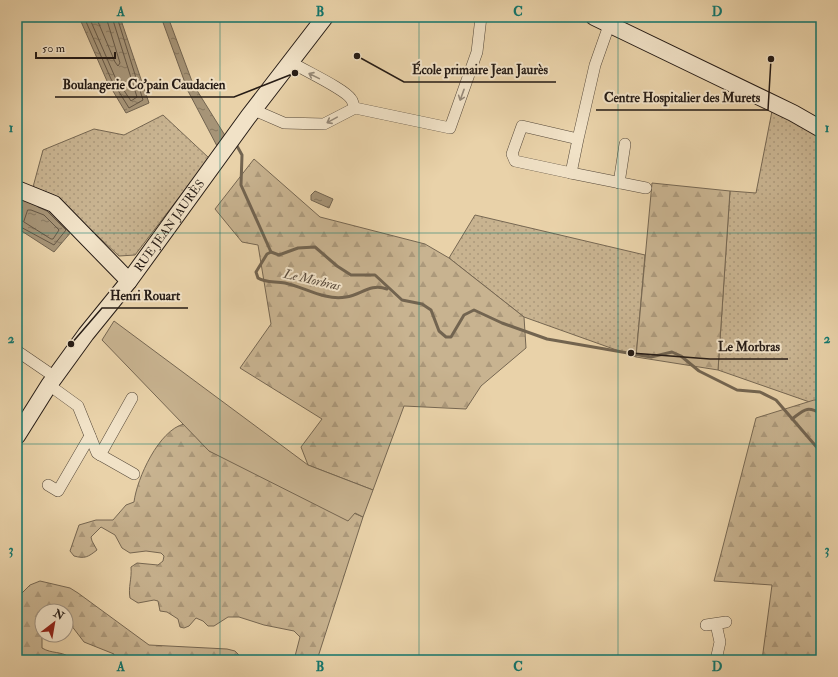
<svg xmlns="http://www.w3.org/2000/svg" width="838" height="677" viewBox="0 0 838 677" font-family="'IM FELL Double Pica',serif">
<style>
.grass{fill:url(#grass-dots);stroke:#766752}
.forest{fill:url(#forest-firs);stroke:#766752}
.garden{fill:#c8b390;stroke:#766752}
.water{fill:url(#water-ripples);stroke:#726450}
.lines{fill:none;stroke-linecap:round;stroke-linejoin:round}
.shore{stroke:#665846;stroke-width:1}
.stream{stroke:#726450;stroke-width:3}
.street-casing{stroke:#56493a;stroke-width:12}
.secondary-casing{stroke:#251b15;stroke-width:18}
.street{stroke:#f1e2c7;stroke-width:11}
.secondary{stroke:#f1e2c7;stroke-width:16}
.oneway{stroke:#958877}
.grid{fill:none;stroke:#0f766e;stroke-width:1;stroke-opacity:0.55}
.labels{text-anchor:middle;dominant-baseline:central;stroke-width:4;stroke-linejoin:round;paint-order:stroke}
.street-label{font-size:12px;fill:#251b15;stroke:#f1e2c7}
.water-label{font-size:13px;font-style:italic;fill:#594b3c;stroke:#f1e2c7}
.leader{fill:none;stroke:#251b15;stroke-width:1.5}
.callout-dot{fill:#251b15;stroke:#f1e2c7;stroke-width:1.5}
.callout-label{font-size:13px;text-anchor:middle;font-weight:bold;fill:#251b15;stroke:#f1e2c7;stroke-width:4;stroke-linejoin:round;paint-order:stroke}
.neatline{fill:none;stroke:#0f766e;stroke-width:1.5}
.grid-label{font-size:13px;text-anchor:middle;font-weight:bold;fill:#0f766e}
</style>
<defs>
<pattern id="grass-dots" width="8" height="8" patternUnits="userSpaceOnUse"><rect width="8" height="8" fill="#c8b390"/><path d="M2 2h.1M6 6h.1" fill="none" stroke="#ac997b" stroke-width="1.8" stroke-linecap="round"/></pattern>
<pattern id="forest-firs" width="22" height="20" patternUnits="userSpaceOnUse"><rect width="22" height="20" fill="#c8b390"/><path d="M5 1l3.5 6h-7zM16 11l3.5 6h-7z" fill="#ac997b"/></pattern>
<pattern id="water-ripples" width="26" height="14" patternUnits="userSpaceOnUse"><rect width="26" height="14" fill="#a69477"/><path d="M2 4q2-2 4 0t4 0M15 11q2-2 4 0t4 0" fill="none" stroke="#877860"/></pattern>
</defs>
<rect width="100%" height="100%" fill="#e9d2a9"/>
<filter id="stains"><feTurbulence type="fractalNoise" baseFrequency=".005" numOctaves="4"/><feColorMatrix values="0 0 0 0 .2 0 0 0 0 .09 0 0 0 0 .02 0 0 0 .5 -.17"/></filter>
<radialGradient id="worn" r=".72"><stop offset=".6" stop-color="#630" stop-opacity="0"/><stop offset="1" stop-color="#630" stop-opacity=".3"/></radialGradient>
<g class="grass">
<polygon points="772,111 821,134 821,406 718,370 730,191 756,193"/>
<polygon points="163,115 209,158 135,255 119,256 54,195 33,187 43,150 94,129 124,135"/>
<polygon points="475,215 645,255 636,357 524,317 449,258"/>
</g>
<g class="forest">
<polygon points="254,159 320,217 425,244 449,258 524,317 526,348 481,386 466,409 404,406 373,490 308,465 301,447 322,419 240,368 271,324 258,245 242,242 215,209"/>
<polygon points="652,183 730,191 718,370 636,357"/>
<polygon points="814,400 821,400 821,622 817,623 821,631 821,660 762,660 772,585 714,581 756,418"/>
<path d="M184,424l25,27 154,66 -46,143h-23l6,-23 -6,-6 -30,-6 -25,-8h-11l-14,9h-6l-5,-5 -7,-3 -7,8 -5,2 -4,-1 -2,-8 -11,-7 -7,-1 -2,-10 -4,-1 -16,3 -8,-5c-2,-11 2,-19 1,-31l6,-4 21,2 5,-4 1,-5 -3,-3 -15,-2 -16,2 -8,-5 -7,-13 -14,-8 -10,10 1,4 5,9c-9,7 -12,9 -23,6l-4,-5 9,-26 17,-5h17l13,-15 8,-3c3,-24 25,-72 50,-78z"/>
<path d="M40,581l30,7 8,5 71,52 78,4 8,2 9,9h-131l1,-6 -30,-12 -13,-17 -5,2v-16h-24v24h5l-5,2v11c10,6 19,3 27,9v3h-52v-62l13,-13z"/>
</g>
<polygon class="garden" points="114,321 308,465 373,490 363,517 355,513 348,521 209,451 102,340"/>
<g class="water">
<polygon points="79,17 120,17 149,103 126,113 107,81"/>
<polygon points="161,17 168,17 193,84 226,137 217,146 188,91"/>
<polygon points="315,191 333,199 329,208 311,200 311,195"/>
<polygon points="22,196 50,208 72,231 54,252 17,228"/>
</g>
<g class="lines">
<g class="shore">
<polyline points="84,17 111,79 129,108 143,100 117,17"/>
<polyline points="89,17 115,77 131,101 137,97 112,17"/>
<polyline points="96,17 115,62 118,66 120,63 106,17"/>
<polygon points="28,210 31,210 44,215 59,230 53,239 51,239 24,222"/>
<polyline points="17,225 54,245 66,230 47,211 38,207"/>
</g>
<g class="stream">
<polyline points="237,146 242,155 241,185 271,252 279,255 298,248 315,247 337,266 351,275 375,275 402,300 422,304 431,310 439,331 446,337 451,337 464,315 474,310 502,323 547,339 651,357 672,352 681,356 699,371 737,390 760,392 776,400 820,451 821,457"/>
<path d="M271,252l-4,2 -11,18 2,6c7,5 18,3 27,5 19,4 40,18 61,14 15,-2 24,-14 41,-8"/>
<path d="M792,419c12,-9 15,-14 29,-5"/>
</g>
<defs>
<g id="street">
<path d="M291,62c12,8 54,27 60,37 2,2 2,6 4,9"/>
<polyline points="254,110 284,123 324,124 355,108 450,128 477,52 481,17"/>
<polyline points="578,139 571,173 515,161 512,154 522,126 578,139 595,65 607,31 607,23"/>
<polyline points="571,173 646,188"/>
<polyline points="619,183 625,144"/>
<polyline points="17,351 55,377"/>
<polyline points="49,385 78,406 97,453 134,474"/>
<polyline points="100,455 132,398"/>
<polyline points="48,485 58,491 90,436"/>
<polyline points="716,624 720,642 716,660"/>
<polyline points="706,625 726,622"/>
</g>
<g id="secondary">
<polyline points="594,17 793,113 821,129"/>
<polyline points="17,189 54,204 129,281"/>
<path id="s1" d="M17,436l32,-51 37,-51 43,-53 119,-164 77,-100"/>
</g>
</defs>
<use href="#street" class="street-casing"/>
<use href="#secondary" class="secondary-casing"/>
<use href="#street" class="street"/>
<use href="#secondary" class="secondary"/>
</g>
<defs><path id="oneway-shaft" d="M-6 0H5M1.5-3L5.5 0L1.5 3" fill="none" stroke-width="1.6" stroke-linecap="round" stroke-linejoin="round"/></defs>
<g class="oneway">
<use href="#oneway-shaft" transform="translate(314 76) rotate(-154)"/>
<use href="#oneway-shaft" transform="translate(462 95) rotate(110)"/>
<use href="#oneway-shaft" transform="translate(332 120) rotate(151)"/>
</g>
<path class="grid" d="M220,17v643M419,17v643M618,17v643M17,233h804M17,444h804"/>
<g class="labels">
<g class="street-label">
<text stroke="none"><textPath href="#s1" startOffset="260">RUE JEAN JAURÈS</textPath></text>
</g>
<g class="water-label">
<text transform="translate(312 280) rotate(13)">Le Morbras</text>
</g>
</g>
<path class="leader" d="M357 56L404 82H556M295 73L234 97H55M771 59L768 110H596M71 344L102 308H188M631 353L710 359H788"/>
<g class="callout-dot">
<circle cx="357" cy="56" r="4"/>
<circle cx="295" cy="73" r="4"/>
<circle cx="771" cy="59" r="4"/>
<circle cx="71" cy="344" r="4"/>
<circle cx="631" cy="353" r="4"/>
</g>
<g class="callout-label">
<text x="480" y="74">École primaire Jean Jaurès</text>
<text x="144" y="89">Boulangerie Co'pain Caudacien</text>
<text x="682" y="102">Centre Hospitalier des Murets</text>
<text x="145" y="300">Henri Rouart</text>
<text x="749" y="351">Le Morbras</text>
</g>
<rect width="838" height="677" fill="none" stroke="#e9d2a9" stroke-width="44"/>
<g transform="translate(54 623) rotate(31)"><circle r="19" fill="#f1e2c7" stroke="#9f9280"/>
<path d="M0-3L7 15L0 10L-7 15Z" fill="#8f2418"/>
<text y="-6" font-size="11" font-weight="bold" text-anchor="middle" fill="#251b15">N</text>
</g>
<path d="M36 52v6h79v-6" fill="none" stroke="#251b15" stroke-width="2"/>
<text x="42" y="52" font-size="12" fill="#251b15" stroke="#f1e2c7" stroke-width="3" paint-order="stroke">50 m</text>
<rect x="22" y="22" width="794" height="633" class="neatline"/>
<g class="grid-label">
<text x="121" y="16">A</text>
<text x="320" y="16">B</text>
<text x="518" y="16">C</text>
<text x="717" y="16">D</text>
<text x="11" y="132">1</text>
<text x="827" y="132">1</text>
<text x="11" y="343">2</text>
<text x="827" y="343">2</text>
<text x="11" y="554">3</text>
<text x="827" y="554">3</text>
<text x="121" y="671">A</text>
<text x="320" y="671">B</text>
<text x="518" y="671">C</text>
<text x="717" y="671">D</text>
</g>
<rect width="100%" height="100%" filter="url(#stains)"/>
<rect width="100%" height="100%" fill="url(#worn)"/>
</svg>
